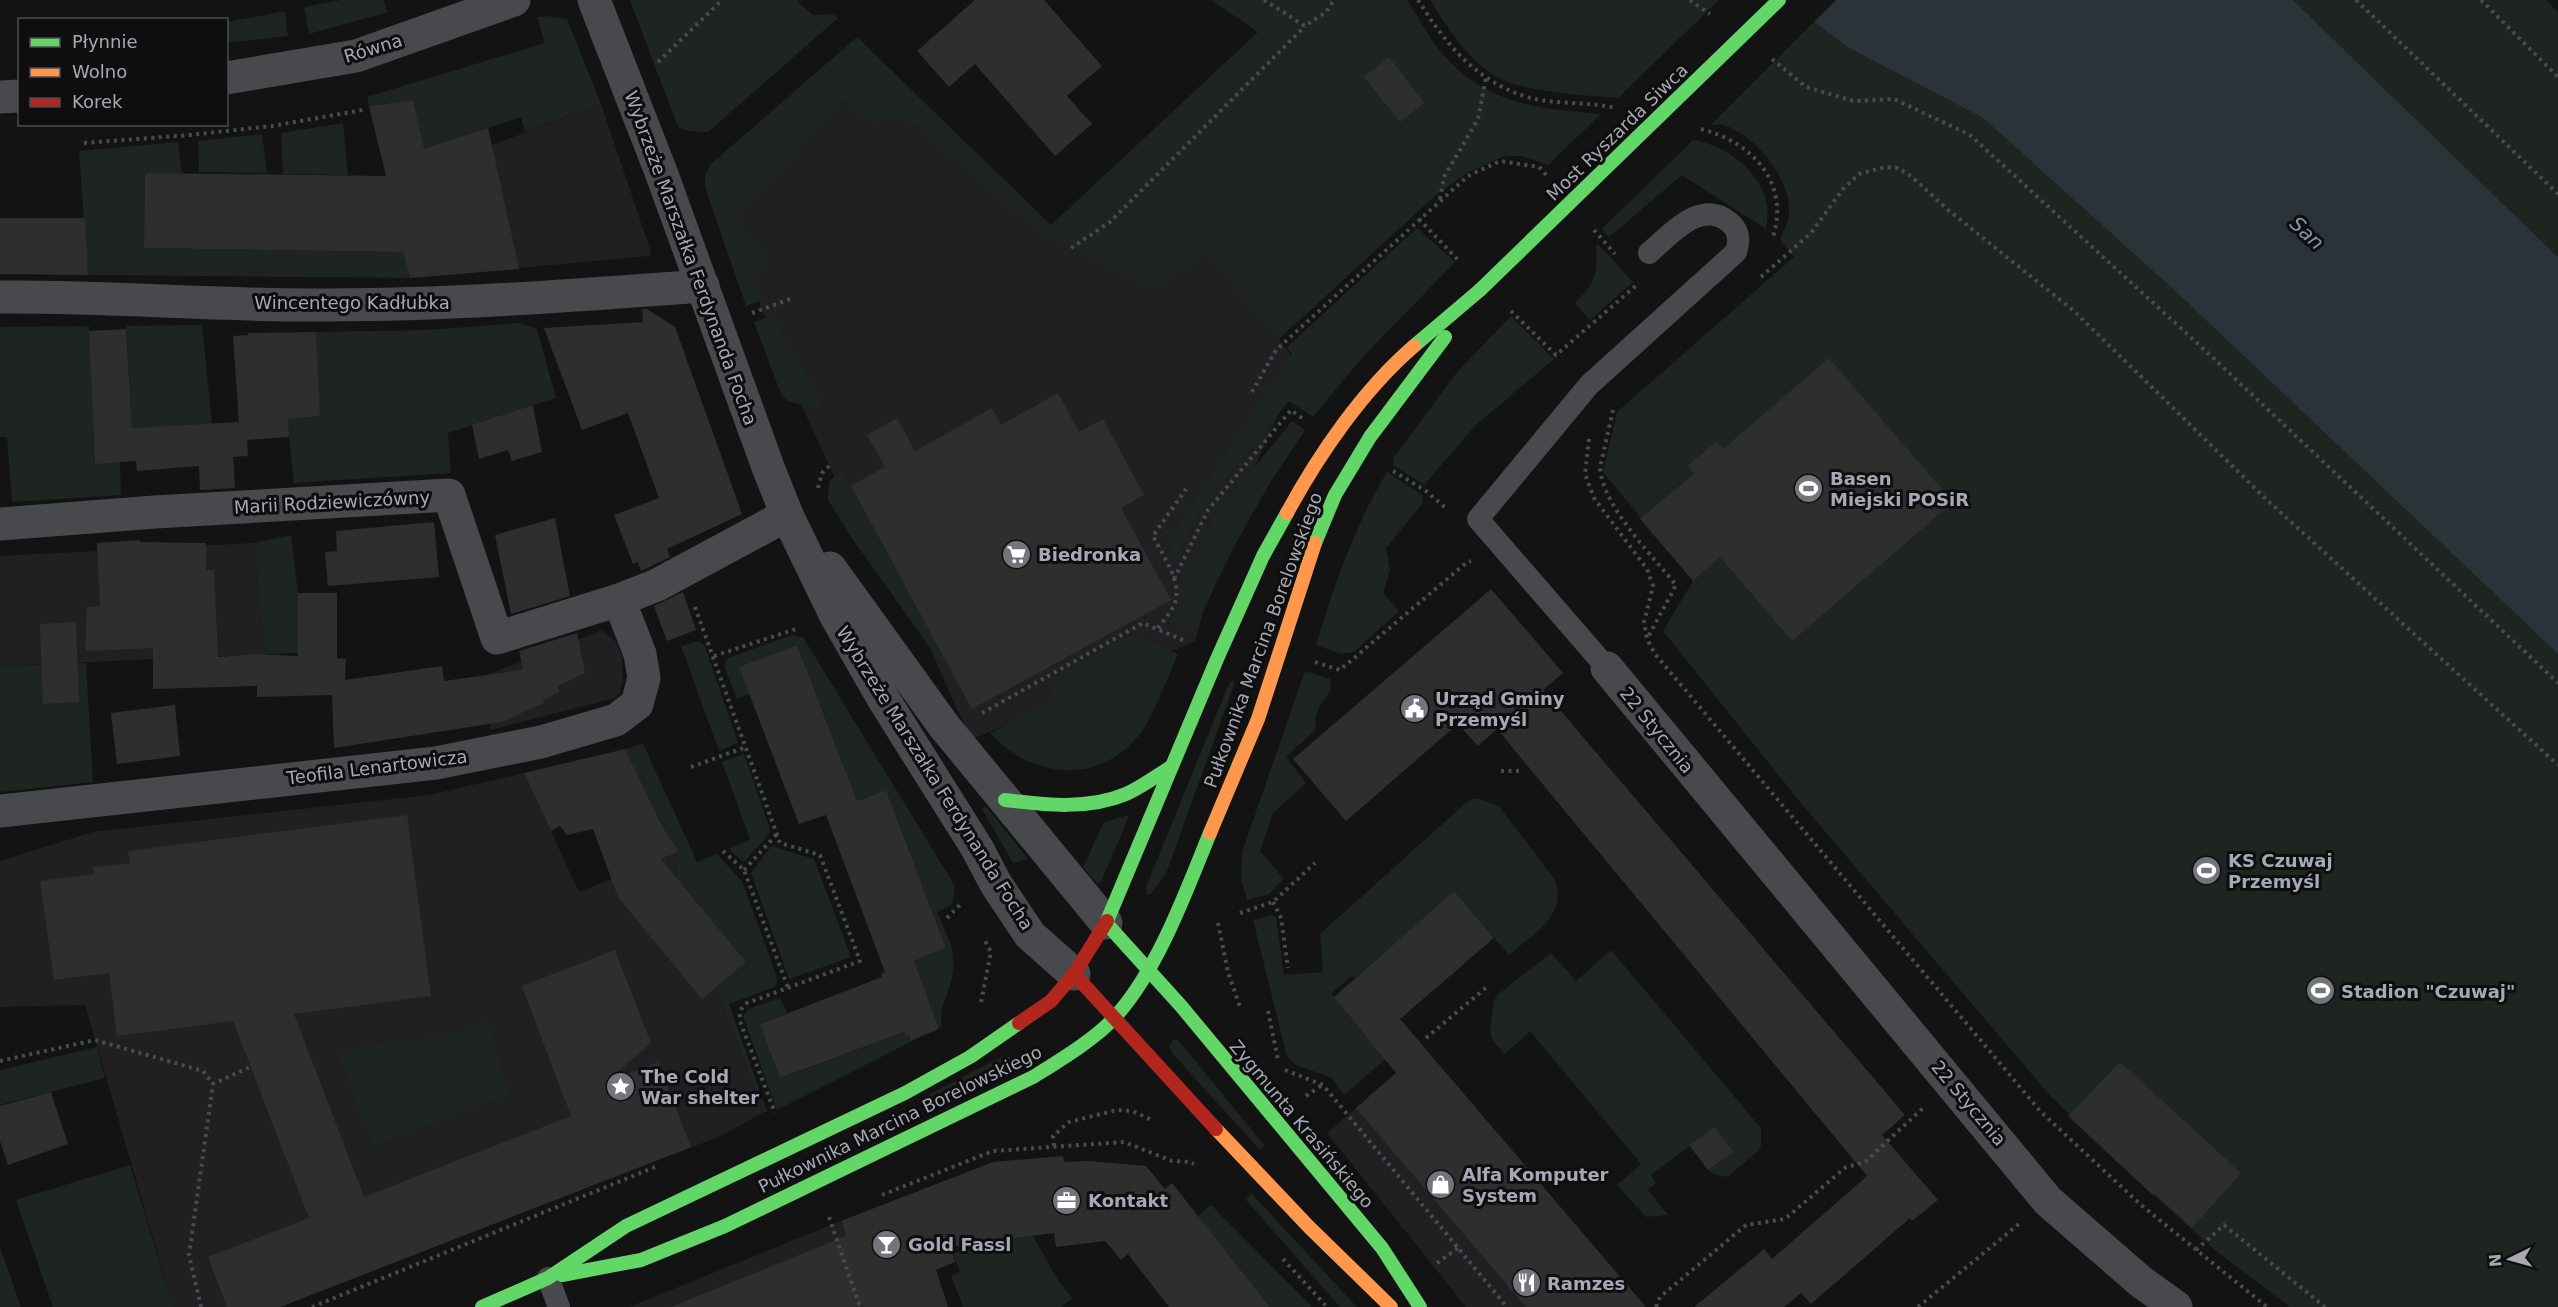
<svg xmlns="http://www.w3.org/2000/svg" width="2558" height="1307" viewBox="0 0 2558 1307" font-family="'DejaVu Sans',sans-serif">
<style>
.built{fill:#202022}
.green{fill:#1e241f}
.water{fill:#2b3238}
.pier{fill:#131314}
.building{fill:#2e2e2f}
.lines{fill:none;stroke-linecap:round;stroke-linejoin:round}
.path{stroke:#494b4e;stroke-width:4;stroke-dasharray:3 4.5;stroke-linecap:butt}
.lane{stroke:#48494c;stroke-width:22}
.street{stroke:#48494c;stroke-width:33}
.fast{stroke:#63d668;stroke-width:14}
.slow{stroke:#ff974d;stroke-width:14}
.jam{stroke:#b3261e;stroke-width:14}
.fast-bridge{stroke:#63d668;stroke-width:14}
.labels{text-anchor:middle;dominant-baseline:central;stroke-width:6;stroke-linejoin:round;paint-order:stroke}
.street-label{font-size:18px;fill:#a6a9b4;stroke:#0e0e0f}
.poi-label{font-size:18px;font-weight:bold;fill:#a6a9b4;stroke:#0e0e0f;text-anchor:start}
.water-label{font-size:20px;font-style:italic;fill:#7f96ad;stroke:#0e0e0f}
</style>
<rect width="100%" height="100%" fill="#131314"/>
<g class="built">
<polygon points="869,67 1053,235 1209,244 1300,367 1228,526 1195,641 971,740 895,570 845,500 805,413 728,227"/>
<polygon points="601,104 651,252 649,256 410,278 385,173 492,145"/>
<polygon points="254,543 265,654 0,666 0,556"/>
<polygon points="602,630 616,642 622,657 623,679 620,693 615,698 491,730 484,676"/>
<polygon points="524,773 579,892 679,852 675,876 746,962 715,988 764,1112 721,1136 280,1307 173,1307 85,1005 0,1007 0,861 93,832 429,795"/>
<polygon points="1379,1088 1566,1307 1466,1307 1327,1133"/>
<polygon points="841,1221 854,1263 761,1307 629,1307"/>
</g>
<g class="green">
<polygon points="341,0 383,0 388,12 309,34 304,7"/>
<path d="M630,0h169l-1,2 15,13 20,-1 5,4 -130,114c-11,0 -20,0 -30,-5z"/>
<path d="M1211,0h196c9,14 18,29 27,43 43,59 99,66 167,71l-53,51 -26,-9h-18l-37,17 -31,22 -157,144 -72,-86 -53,37 -117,-59 -70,-64c-23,-11 -37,-40 -61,-46 -13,-3 -25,2 -38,0l-25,-21 -106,118 34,46 -19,15 11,21 -17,6 -39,-113c-4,-13 -3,-20 6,-31l144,-125 194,188 207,-193z"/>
<path d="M1430,0h289l-101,98c-34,-3 -99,-5 -126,-24 -28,-20 -44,-46 -62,-74z"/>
<polygon points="2293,0 2546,0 2558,12 2558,257"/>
<polygon points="285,11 288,36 227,43 227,22"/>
<polygon points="546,16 567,19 601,104 525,132 521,117 432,147 409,152 413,100 369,106 367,97 545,43 537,17"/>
<path d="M1814,22l33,25 136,71 191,172 384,364v653h-268l-75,-57 -109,-98 -59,-60 -247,-290 -137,-171 30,-50 -90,-109 14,-60 177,-155 -14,-17c4,-9 8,-17 9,-27 3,-32 -34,-78 -63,-87 -4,-2 -10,-1 -15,-1z"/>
<polygon points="343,123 348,175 283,174 281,133"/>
<polygon points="262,134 267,173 199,172 198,141"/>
<path d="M1693,140c40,6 84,43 73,89l-84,-54 -73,62 -7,-8z"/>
<polygon points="178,142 182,174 145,173 144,248 403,252 410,278 88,275 79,151"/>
<polygon points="1417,228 1455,262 1361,359 1313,417 1289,401 1202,507 1175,560 1169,542 1171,536 1292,354 1287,347"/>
<path d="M1598,244l35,38 -43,38 -15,-17c20,-20 23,-28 21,-57z"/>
<polygon points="772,316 819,398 820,401 818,409 787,401 781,394 754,322"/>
<polygon points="1511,316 1554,359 1476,425 1424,485 1393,465 1394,457 1458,371"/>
<polygon points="519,323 537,329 556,398 448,433 451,473 294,483 287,418 320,416 316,382 316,332 427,330"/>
<polygon points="202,325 212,424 132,428 126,326"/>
<polygon points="89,326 95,463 120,462 121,495 12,502 7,437 0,437 0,327"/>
<polygon points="1292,421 1305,430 1271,481 1236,543 1194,629 1189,630 1169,622 1181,600 1179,585 1214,517"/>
<polygon points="841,469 969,703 852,538 828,500 829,482"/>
<path d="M1387,472l35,23 1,8 -37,45 4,22 -7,23 16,18 -45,41 -13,2 -25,-9c18,-60 39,-120 71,-173z"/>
<polygon points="291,535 298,593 298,653 265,654 254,543"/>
<path d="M1133,634l45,20c-11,24 -26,68 -43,86 -42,46 -106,36 -145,-7l63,-33 -6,-18z"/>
<path d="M792,635l11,2 152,249 -3,19 -15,7c12,27 22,43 13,73 -5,17 -11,22 -8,41l-165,84 -34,-93 5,-8 32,-11 7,15 -27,11 21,54 123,-46 2,4 31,-12 -23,-63 32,-13 -60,-158 -29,11 -60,-156 -57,22 10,27 -13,5 -13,-33 4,-8z"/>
<polygon points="699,641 705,646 738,743 719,751 681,646"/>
<polygon points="86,663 93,782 0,792 0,666"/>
<path d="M1305,671l25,8 1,11c-9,13 -18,22 -15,39l-30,28 20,26 -33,30 -13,38 24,28 -15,15 -22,6 -6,-22 1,-26z"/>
<polygon points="1230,681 1235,682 1167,871 1151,894 1147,895 1146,887"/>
<polygon points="643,744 697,862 717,854 742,881 778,980 774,987 729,1004 767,1111 764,1112 715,988 746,962 675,876 679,852 655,813 625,749"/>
<polygon points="744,754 771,832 745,861 742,861 729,849 750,839 722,762"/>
<path d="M1477,798l22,8 56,74c13,35 -22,54 -46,75l-55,-63 -99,86 -3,-2 -21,17 42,52 35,-5 -64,55 -12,-17 -36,-13 -9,-8 -34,-137 19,-5 4,2 8,58 39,-3 -3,-38 149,-134z"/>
<polygon points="986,806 1028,859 1013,863 982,809"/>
<polygon points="1128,815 1129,816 1101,882 1097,883 1083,867 1104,822"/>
<polygon points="771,846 814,859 851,957 789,979 751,873"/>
<polygon points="1611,950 1761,1128 1761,1146 1757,1152 1727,1177 1716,1175 1708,1170 1734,1152 1715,1127 1651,1175 1656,1183 1648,1190 1668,1215 1646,1217 1617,1185 1641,1164 1530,1031 1505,1054 1493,1041 1490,1032 1494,1001 1497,995 1551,953 1576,981"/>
<polygon points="487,1021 510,1094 373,1145 337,1050 448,1036"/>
<polygon points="1173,1040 1177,1040 1183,1046 1265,1146 1260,1150 1172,1053 1169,1046"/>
<polygon points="97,1047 105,1078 0,1105 0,1070"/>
<polygon points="1003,1056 1010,1057 1011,1062 920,1104 918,1100"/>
<polygon points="130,1165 173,1307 53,1307 16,1200"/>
<polygon points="1251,1193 1357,1307 1340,1307 1246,1200"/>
<polygon points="1211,1205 1312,1307 1270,1307 1198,1216"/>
<polygon points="1033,1236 1058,1280 1072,1298 1061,1307 963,1307 951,1276 960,1272 953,1254 981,1242"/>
<polygon points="0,1247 21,1307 0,1307"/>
</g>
<polygon class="water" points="1747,0 2293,0 2558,257 2558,654 2174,290 1983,118 1847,47 1814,22"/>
<polygon class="pier" points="1744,0 1836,0 1812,24 1746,3"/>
<g class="building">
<polygon points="975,0 1044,0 1102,66 1067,96 1092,124 1055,156 975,64 949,87 917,51"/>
<polygon points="1389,57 1424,103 1400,122 1364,77"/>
<polygon points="413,100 424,149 488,128 519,269 410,278 403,252 144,248 145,173 386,176 369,106"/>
<polygon points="0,218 85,218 88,275 0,274"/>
<polygon points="642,309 647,309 675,327 742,514 667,549 670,557 641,571 638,562 633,564 614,515 659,498 628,413 582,430 544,328 643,322"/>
<polygon points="126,329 132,428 239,422 233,336 249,335 248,333 316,332 320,416 288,419 289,437 247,440 248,456 233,457 235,488 200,490 199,466 137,471 136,461 95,464 89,331"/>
<polygon points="1829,358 1953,502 1792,641 1720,557 1693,581 1640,519 1694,474 1688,466 1717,441 1723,449"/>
<polygon points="1058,393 1079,432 1103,419 1144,495 1121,508 1171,600 972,709 851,486 885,467 867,435 897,418 915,451 992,408 1001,425"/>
<polygon points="533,405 542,452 512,461 508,450 479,459 472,425"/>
<polygon points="555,518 570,596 511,614 495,535"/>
<polygon points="434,522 439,577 328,586 325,552 337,551 336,531"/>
<polygon points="140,540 140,542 206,543 206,570 214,570 218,657 256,654 298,656 298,593 337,593 337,658 346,659 345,680 442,666 444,681 523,670 519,651 577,633 585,673 557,686 559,692 543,700 544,703 502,722 334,748 332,695 257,697 257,686 153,689 153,648 85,651 87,607 100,606 97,543"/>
<polygon points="1491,589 1563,673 1543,690 1905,1115 1882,1135 1938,1200 1912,1221 1910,1218 1811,1304 1801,1293 1784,1307 1694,1307 1764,1249 1772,1259 1867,1176 1497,729 1478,746 1458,724 1346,821 1293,759"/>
<polygon points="683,592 696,630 667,641 654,606"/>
<polygon points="76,622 79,702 43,704 40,624"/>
<polygon points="797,645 857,801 886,790 946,948 914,961 939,1029 911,1040 909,1035 905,1036 904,1032 780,1078 760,1024 882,977 881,974 885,972 826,815 799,824 739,667"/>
<polygon points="175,705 180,756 117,764 111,713"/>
<polygon points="625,749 659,820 679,852 661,859 746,962 702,999 618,897 593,829 567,835 560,826 551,831 524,773"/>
<polygon points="407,815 431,996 294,1014 364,1197 571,1116 522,986 615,950 651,1043 605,1083 658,1062 691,1147 280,1307 227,1307 208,1257 309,1218 233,1021 117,1036 109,973 54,980 40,881 94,874 93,867 130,863 128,851"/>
<polygon points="1454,891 1494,938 1400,1019 1646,1307 1526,1307 1356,1108 1396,1073 1334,997"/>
<polygon points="2120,1062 2241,1173 2192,1228 2155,1194 2154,1196 2068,1116"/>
<polygon points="51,1092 68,1144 8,1165 0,1141 0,1106"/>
<polygon points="1715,1127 1734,1152 1708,1170 1689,1145"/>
<polygon points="1063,1156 1064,1162 1089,1161 1146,1166 1165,1189 1172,1183 1270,1307 1169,1307 1128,1254 1121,1260 1105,1241 1056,1247 1054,1233 950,1247 955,1262 936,1270 948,1307 671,1307 846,1236 841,1221 993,1162"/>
</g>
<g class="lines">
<g class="path">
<polyline points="1264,0 1305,26 1326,12 1334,0"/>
<path d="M1418,0c28,44 56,80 109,97 28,8 59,4 88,11"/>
<polyline points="1690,0 1710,14"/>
<polyline points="2356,0 2558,194"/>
<polyline points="2481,0 2558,77"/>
<polyline points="1772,59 1806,87 1854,101 1894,99 1970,135 2210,355 2558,683"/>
<polyline points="658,62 722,0"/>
<path d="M1701,129c51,13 89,53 72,108"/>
<polyline points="84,143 190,135 272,126 363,110"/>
<polyline points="1440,199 1444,177 1478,119 1486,78"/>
<polyline points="1419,219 1458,260"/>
<polyline points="1594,230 1615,254"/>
<polyline points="1071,248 1110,222 1305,26"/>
<polyline points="1761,277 1811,233 1843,189 1859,174 1885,167 1898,168 1911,176 1947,209 2074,311 2268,501 2558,765"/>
<polyline points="1511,311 1556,355 1639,283"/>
<polyline points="752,313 793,298"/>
<polyline points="1252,392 1276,350 1468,176 1500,161 1539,167 1546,175"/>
<path d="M1613,410l-13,58c3,39 52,87 76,117l-29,54"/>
<polyline points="1589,439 1585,474 1594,498 1647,569 1653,586 1644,622 1647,639 1655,654 2041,1112 2141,1205 2267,1307"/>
<polyline points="1393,471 1426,491 1448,510"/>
<polyline points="818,488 822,473 831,464"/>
<polyline points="1174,579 1208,510 1291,410 1302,418"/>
<path d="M695,607l85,236 40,12 40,106 -113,42c-8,6 -8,12 -6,21l34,89"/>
<path d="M1158,628c6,-8 16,-19 18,-29 4,-20 -14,-45 -23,-63l33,-47"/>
<polyline points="714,656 799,628"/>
<polyline points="1315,662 1340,670 1466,563 1471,561"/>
<polyline points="982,713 1143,623 1185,641"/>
<polyline points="691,767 746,747"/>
<polyline points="1501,771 1520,771"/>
<polyline points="723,851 744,870 788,988"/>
<polyline points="744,870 777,834"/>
<polyline points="1273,902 1281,918 1288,968"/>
<polyline points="1240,913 1273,902 1315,863"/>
<polyline points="947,918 962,903"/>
<polyline points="1218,923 1228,972 1241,1010"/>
<polyline points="981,1002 991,952 985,941"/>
<polyline points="1268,1011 1278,1060"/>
<polyline points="1426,1038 1488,986"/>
<polyline points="0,1061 95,1040 203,1071 213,1084"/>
<polyline points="1285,1070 1323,1085 1507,1307"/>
<polyline points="1306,1096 1322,1085"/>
<polyline points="1054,1146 1053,1136 1069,1122 1117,1110 1132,1111 1154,1121"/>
<polyline points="882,1195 993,1151 1124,1142 1172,1161 1190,1162 1194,1164"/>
<polyline points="829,1217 860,1307"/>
<polyline points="2196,1250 2224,1225 2325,1307"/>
<polyline points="1283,1259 1327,1307"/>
<polyline points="1437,1263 1458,1248"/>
<polyline points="201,1307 189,1255 213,1084 250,1067"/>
<polyline points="312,1307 655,1167"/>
<polyline points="1656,1307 1660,1297 1746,1225 1785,1219 1846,1167 1865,1162 1923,1108"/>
<polyline points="1918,1307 2019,1224"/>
</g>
<g class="lane">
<path d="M1607,668l-129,-149 111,-134 147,-133c4,-12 3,-22 -7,-30 -29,-24 -60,14 -80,31"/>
<polyline points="548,1278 559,1307"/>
</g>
<g class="street">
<polyline points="594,0 661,172 768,467 787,515 836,616 884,700 977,848 996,884 1030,935 1074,974"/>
<polyline points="226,78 356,56 514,0"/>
<polyline points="0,97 20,96"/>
<path d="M0,297c109,-1 218,9 327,8 126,0 251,-10 376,-19"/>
<polyline points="0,524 155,512 449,495 497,638 619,600 657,585 787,515"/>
<polyline points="830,568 944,726 1106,923"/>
<polyline points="1607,668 2048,1201 2140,1281 2176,1307"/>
<polyline points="0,811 436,763 541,742 616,720 637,704 644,678 640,654 619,600"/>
</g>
<g class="fast">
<polyline points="1414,346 1480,290"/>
<polyline points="1315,543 1335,495 1370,437 1445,337"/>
<path d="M1005,800c40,5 83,10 121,-6 16,-7 30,-18 45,-27"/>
<polyline points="1107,921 1217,659 1263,556 1287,513"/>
<polyline points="1106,923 1181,1006 1382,1248 1420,1307"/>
<path d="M562,1275l79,-15 84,-34 308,-149c24,-15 64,-39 82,-60 43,-47 71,-126 95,-184"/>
<polyline points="482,1307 548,1278 626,1226 905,1093 970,1057 1019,1023"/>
</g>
<g class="slow">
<path d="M1287,513c32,-59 76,-123 127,-167"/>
<polyline points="1210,833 1258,719 1315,543"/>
<polyline points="1216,1129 1309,1227 1391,1307"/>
</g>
<g class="jam">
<polyline points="1074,974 1216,1129"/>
<polyline points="1019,1023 1051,1001 1074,974 1107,921"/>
</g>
<polyline class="fast-bridge" points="1480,290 1779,0"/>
</g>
<defs>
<symbol id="stadium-disc" viewBox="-11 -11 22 22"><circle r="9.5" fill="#73747c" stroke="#0e0e0f"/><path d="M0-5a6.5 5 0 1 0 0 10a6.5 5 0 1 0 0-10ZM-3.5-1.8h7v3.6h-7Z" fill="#fff"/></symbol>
<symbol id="supermarket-disc" viewBox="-11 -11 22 22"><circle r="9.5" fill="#73747c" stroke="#0e0e0f"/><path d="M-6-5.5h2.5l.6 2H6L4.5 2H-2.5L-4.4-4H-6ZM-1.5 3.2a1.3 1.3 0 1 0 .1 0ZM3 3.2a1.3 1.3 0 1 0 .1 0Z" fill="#fff"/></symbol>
<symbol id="civic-disc" viewBox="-11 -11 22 22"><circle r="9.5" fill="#73747c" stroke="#0e0e0f"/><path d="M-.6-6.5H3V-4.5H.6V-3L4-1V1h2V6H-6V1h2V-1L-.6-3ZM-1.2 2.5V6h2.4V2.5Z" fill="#fff"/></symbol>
<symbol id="sight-disc" viewBox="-11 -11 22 22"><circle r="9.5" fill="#73747c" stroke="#0e0e0f"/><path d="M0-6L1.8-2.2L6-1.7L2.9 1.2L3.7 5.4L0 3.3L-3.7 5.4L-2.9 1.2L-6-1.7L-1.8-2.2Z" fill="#fff"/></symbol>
<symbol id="shop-disc" viewBox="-11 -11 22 22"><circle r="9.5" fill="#73747c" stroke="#0e0e0f"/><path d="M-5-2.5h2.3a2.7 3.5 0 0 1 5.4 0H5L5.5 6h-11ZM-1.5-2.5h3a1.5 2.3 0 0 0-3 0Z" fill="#fff"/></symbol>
<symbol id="office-disc" viewBox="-11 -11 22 22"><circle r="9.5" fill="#73747c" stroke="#0e0e0f"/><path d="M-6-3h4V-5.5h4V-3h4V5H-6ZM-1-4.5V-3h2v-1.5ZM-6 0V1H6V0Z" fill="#fff"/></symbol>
<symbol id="bar-disc" viewBox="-11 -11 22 22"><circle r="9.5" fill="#73747c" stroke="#0e0e0f"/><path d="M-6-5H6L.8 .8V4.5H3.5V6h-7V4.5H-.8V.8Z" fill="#fff"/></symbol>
<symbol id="restaurant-disc" viewBox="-11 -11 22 22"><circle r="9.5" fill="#73747c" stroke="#0e0e0f"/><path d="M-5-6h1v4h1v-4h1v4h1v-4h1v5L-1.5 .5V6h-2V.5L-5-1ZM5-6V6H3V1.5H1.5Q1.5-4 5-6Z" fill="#fff"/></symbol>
</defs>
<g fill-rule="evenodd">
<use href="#stadium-disc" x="1792" y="472" width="33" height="33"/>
<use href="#supermarket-disc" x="1000" y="538" width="33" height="33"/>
<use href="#civic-disc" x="1398" y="692" width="33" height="33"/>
<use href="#stadium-disc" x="2190" y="854" width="33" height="33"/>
<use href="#stadium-disc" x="2304" y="974" width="33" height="33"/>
<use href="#sight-disc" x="604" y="1070" width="33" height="33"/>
<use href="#shop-disc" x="1424" y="1168" width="33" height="33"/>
<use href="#office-disc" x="1050" y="1184" width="33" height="33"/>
<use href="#bar-disc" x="870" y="1228" width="33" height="33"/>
<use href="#restaurant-disc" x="1510" y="1266" width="33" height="33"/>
</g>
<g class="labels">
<g class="street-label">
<text transform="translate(373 48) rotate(-17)">Równa</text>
<text transform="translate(1617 132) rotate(-44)">Most Ryszarda Siwca</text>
<text transform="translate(691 258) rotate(70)">Wybrzeże Marszałka Ferdynanda Focha</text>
<text x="352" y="302">Wincentego Kadłubka</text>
<text transform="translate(332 502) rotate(-3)">Marii Rodziewiczówny</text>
<text transform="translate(1263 640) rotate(-70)">Pułkownika Marcina Borelowskiego</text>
<text transform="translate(1657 730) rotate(51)">22 Stycznia</text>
<text transform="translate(377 767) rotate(-7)">Teofila Lenartowicza</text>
<text transform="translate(935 778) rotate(58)">Wybrzeże Marszałka Ferdynanda Focha</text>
<text transform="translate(1969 1103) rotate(50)">22 Stycznia</text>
<text transform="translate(900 1119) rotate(-26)">Pułkownika Marcina Borelowskiego</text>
<text transform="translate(1302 1124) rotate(50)">Zygmunta Krasińskiego</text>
</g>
<g class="poi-label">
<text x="1830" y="478">Basen<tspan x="1830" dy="21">Miejski POSiR</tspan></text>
<text x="1038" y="554">Biedronka</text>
<text x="1435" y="698">Urząd Gminy<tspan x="1435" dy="21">Przemyśl</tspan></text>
<text x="2228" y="860">KS Czuwaj<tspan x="2228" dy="21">Przemyśl</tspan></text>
<text x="2341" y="991">Stadion "Czuwaj"</text>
<text x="641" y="1076">The Cold<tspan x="641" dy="21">War shelter</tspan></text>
<text x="1462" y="1174">Alfa Komputer<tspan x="1462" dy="21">System</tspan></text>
<text x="1088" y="1200">Kontakt</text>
<text x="908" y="1244">Gold Fassl</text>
<text x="1547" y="1283">Ramzes</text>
</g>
<g class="water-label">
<text transform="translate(2307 233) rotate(43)">San</text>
</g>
</g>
<rect x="18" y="18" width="210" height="108" fill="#0e0e0f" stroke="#4b4c51" stroke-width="1.5"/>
<rect x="30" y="38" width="30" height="9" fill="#63d668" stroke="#4b4c51" stroke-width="1.5"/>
<text x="72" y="48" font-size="18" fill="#a6a9b4">Płynnie</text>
<rect x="30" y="68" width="30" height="9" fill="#ff974d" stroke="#4b4c51" stroke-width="1.5"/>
<text x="72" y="78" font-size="18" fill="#a6a9b4">Wolno</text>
<rect x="30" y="98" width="30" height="9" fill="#b3261e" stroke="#4b4c51" stroke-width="1.5"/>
<text x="72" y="108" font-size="18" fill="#a6a9b4">Korek</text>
<g transform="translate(2510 1259) rotate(265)" stroke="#0e0e0f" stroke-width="4.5" paint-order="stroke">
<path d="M0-4.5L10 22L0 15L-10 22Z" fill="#a6a9b4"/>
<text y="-9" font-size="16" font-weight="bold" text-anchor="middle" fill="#a6a9b4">N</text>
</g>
</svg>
